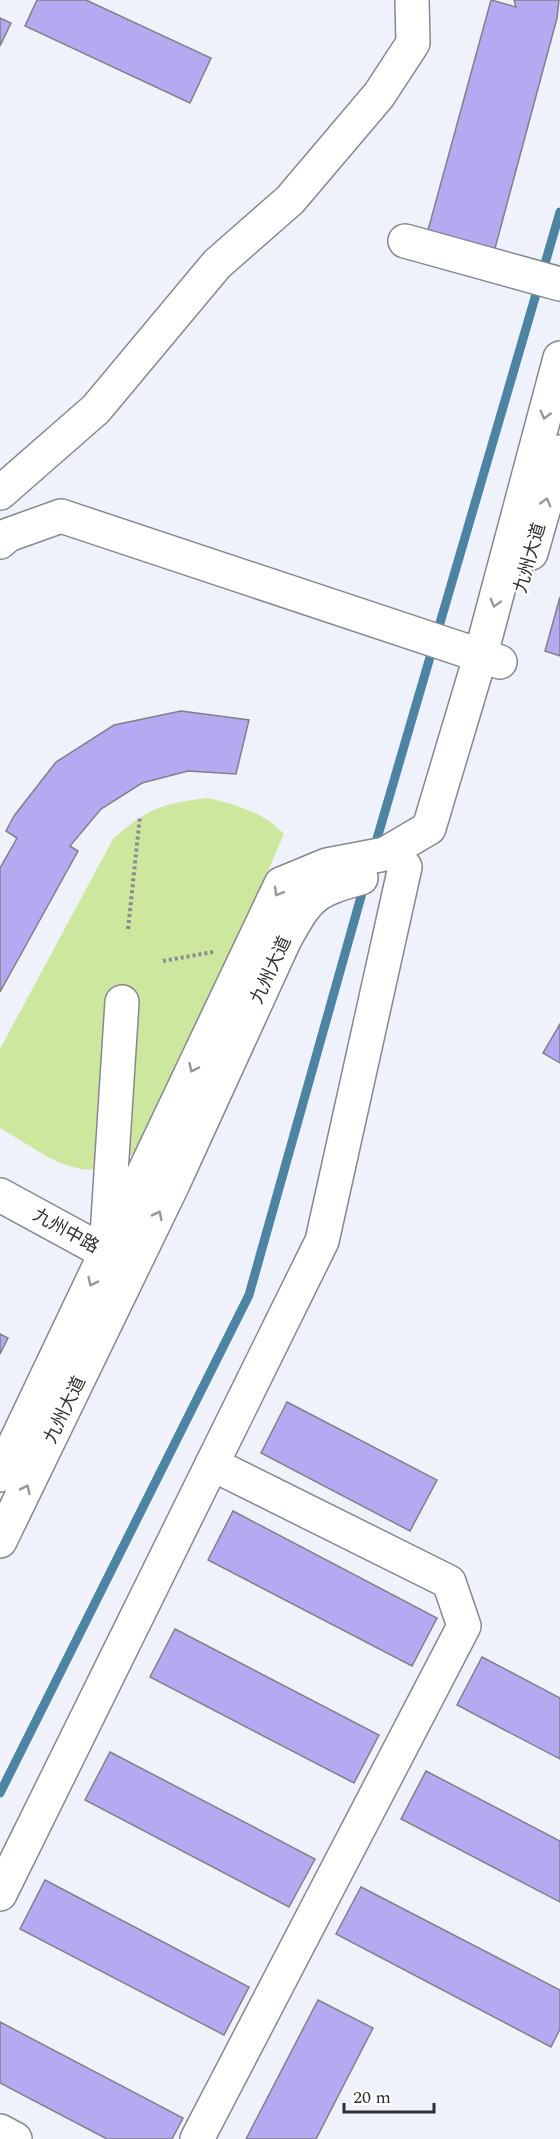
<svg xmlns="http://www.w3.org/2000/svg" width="560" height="2139" viewBox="0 0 560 2139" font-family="Spectral,'Noto Sans SC',serif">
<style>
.green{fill:#cee79e}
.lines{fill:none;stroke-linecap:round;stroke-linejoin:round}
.stream{stroke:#4d84a4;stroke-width:9}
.building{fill:#b5aaf2;stroke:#818089;stroke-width:1.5}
.minor-casing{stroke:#868891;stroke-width:36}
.major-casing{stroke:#868891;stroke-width:36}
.path{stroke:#898b91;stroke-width:4;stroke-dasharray:3 3;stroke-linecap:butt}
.minor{stroke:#fff;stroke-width:33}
.major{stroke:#fff;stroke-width:33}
.oneway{stroke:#969799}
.labels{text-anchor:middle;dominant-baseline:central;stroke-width:5;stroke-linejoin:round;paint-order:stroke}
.street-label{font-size:18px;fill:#2e2f33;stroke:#fff}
</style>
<rect width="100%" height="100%" fill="#eff2fb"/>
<path class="green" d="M208,798c29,7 55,14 76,36l-131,302c-59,61 -94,27 -153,-8v-79l113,-210c34,-30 49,-36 95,-41z"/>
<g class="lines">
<g class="stream">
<polyline points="374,849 560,212"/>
<polyline points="0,1793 249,1295 364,886"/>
</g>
</g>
<g class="building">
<polygon points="37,0 86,0 211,58 190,103 25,26"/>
<polygon points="491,0 516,7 514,0 559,0 557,18 494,252 427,234"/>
<polygon points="0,18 11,23 0,46"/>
<polygon points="560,597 560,656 545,651"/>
<polygon points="181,711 249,720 236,774 188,771 142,783 101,809 70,846 78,851 0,992 0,868 17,838 6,831 14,816 56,762 114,725"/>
<polygon points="560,1024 560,1063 543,1053"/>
<polygon points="0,1334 8,1338 0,1354"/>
<polygon points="287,1402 437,1480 410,1531 261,1453"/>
<polygon points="233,1511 437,1618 412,1666 208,1560"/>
<polygon points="175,1629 379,1735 354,1783 150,1677"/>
<polygon points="482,1657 560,1698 560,1759 457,1705"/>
<polygon points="110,1752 315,1859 289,1907 85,1800"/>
<polygon points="426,1771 560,1841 560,1902 401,1819"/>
<polygon points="45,1880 249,1987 224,2035 20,1929"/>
<polygon points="361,1887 560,1990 560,2029 551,2047 336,1934"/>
<polygon points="318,2000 373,2028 316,2139 246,2139"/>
<polygon points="0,2022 183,2118 172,2139 107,2139 0,2083"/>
</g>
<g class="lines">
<defs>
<g id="minor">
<polyline points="405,241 560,284"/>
<polyline points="0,493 96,409 217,264 290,200 379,95 413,43 412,0"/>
<polyline points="0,542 8,535 61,516 500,662"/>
<polyline points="0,1195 123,1262"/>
<polyline points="106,1251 122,1002"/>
<polyline points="0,1894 322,1241 405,867"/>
<polyline points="0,2131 15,2139"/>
<polyline points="197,2139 464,1626 449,1582 212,1464"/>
</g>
<g id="major">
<polyline points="531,553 560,452"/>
<polyline points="0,1475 281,884 327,865 385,854 429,828 481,654 560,358"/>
<path d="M0,1541l173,-357 112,-245c24,-43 28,-48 76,-61"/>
</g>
</defs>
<use href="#minor" class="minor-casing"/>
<use href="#major" class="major-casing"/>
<g class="path">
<polyline points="128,929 140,816"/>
<polyline points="163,961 213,952"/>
</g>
<use href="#minor" class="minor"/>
<use href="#major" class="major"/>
</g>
<defs><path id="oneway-chevron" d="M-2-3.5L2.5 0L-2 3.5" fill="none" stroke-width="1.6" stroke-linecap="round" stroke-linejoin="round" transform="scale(1.5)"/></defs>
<g class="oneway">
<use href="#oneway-chevron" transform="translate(545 415) rotate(105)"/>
<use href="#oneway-chevron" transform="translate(546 502) rotate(-74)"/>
<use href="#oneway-chevron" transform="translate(495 603) rotate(105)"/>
<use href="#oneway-chevron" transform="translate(278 892) rotate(121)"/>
<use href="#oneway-chevron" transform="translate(193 1068) rotate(115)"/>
<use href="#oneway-chevron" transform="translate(158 1215) rotate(-64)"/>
<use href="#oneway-chevron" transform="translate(92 1282) rotate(116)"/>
<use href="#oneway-chevron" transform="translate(26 1489) rotate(-64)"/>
</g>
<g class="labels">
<g class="street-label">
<text transform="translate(530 558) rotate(-74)">九州大道</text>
<text transform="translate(271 970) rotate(-65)">九州大道</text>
<text transform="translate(66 1231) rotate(29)">九州中路</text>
<text transform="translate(65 1410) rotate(-64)">九州大道</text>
</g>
</g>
<path d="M344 2103v9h90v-9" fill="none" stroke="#2e2f33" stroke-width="3"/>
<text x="353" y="2103" font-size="18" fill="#2e2f33" stroke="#ffffff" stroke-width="4.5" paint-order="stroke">20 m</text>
</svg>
